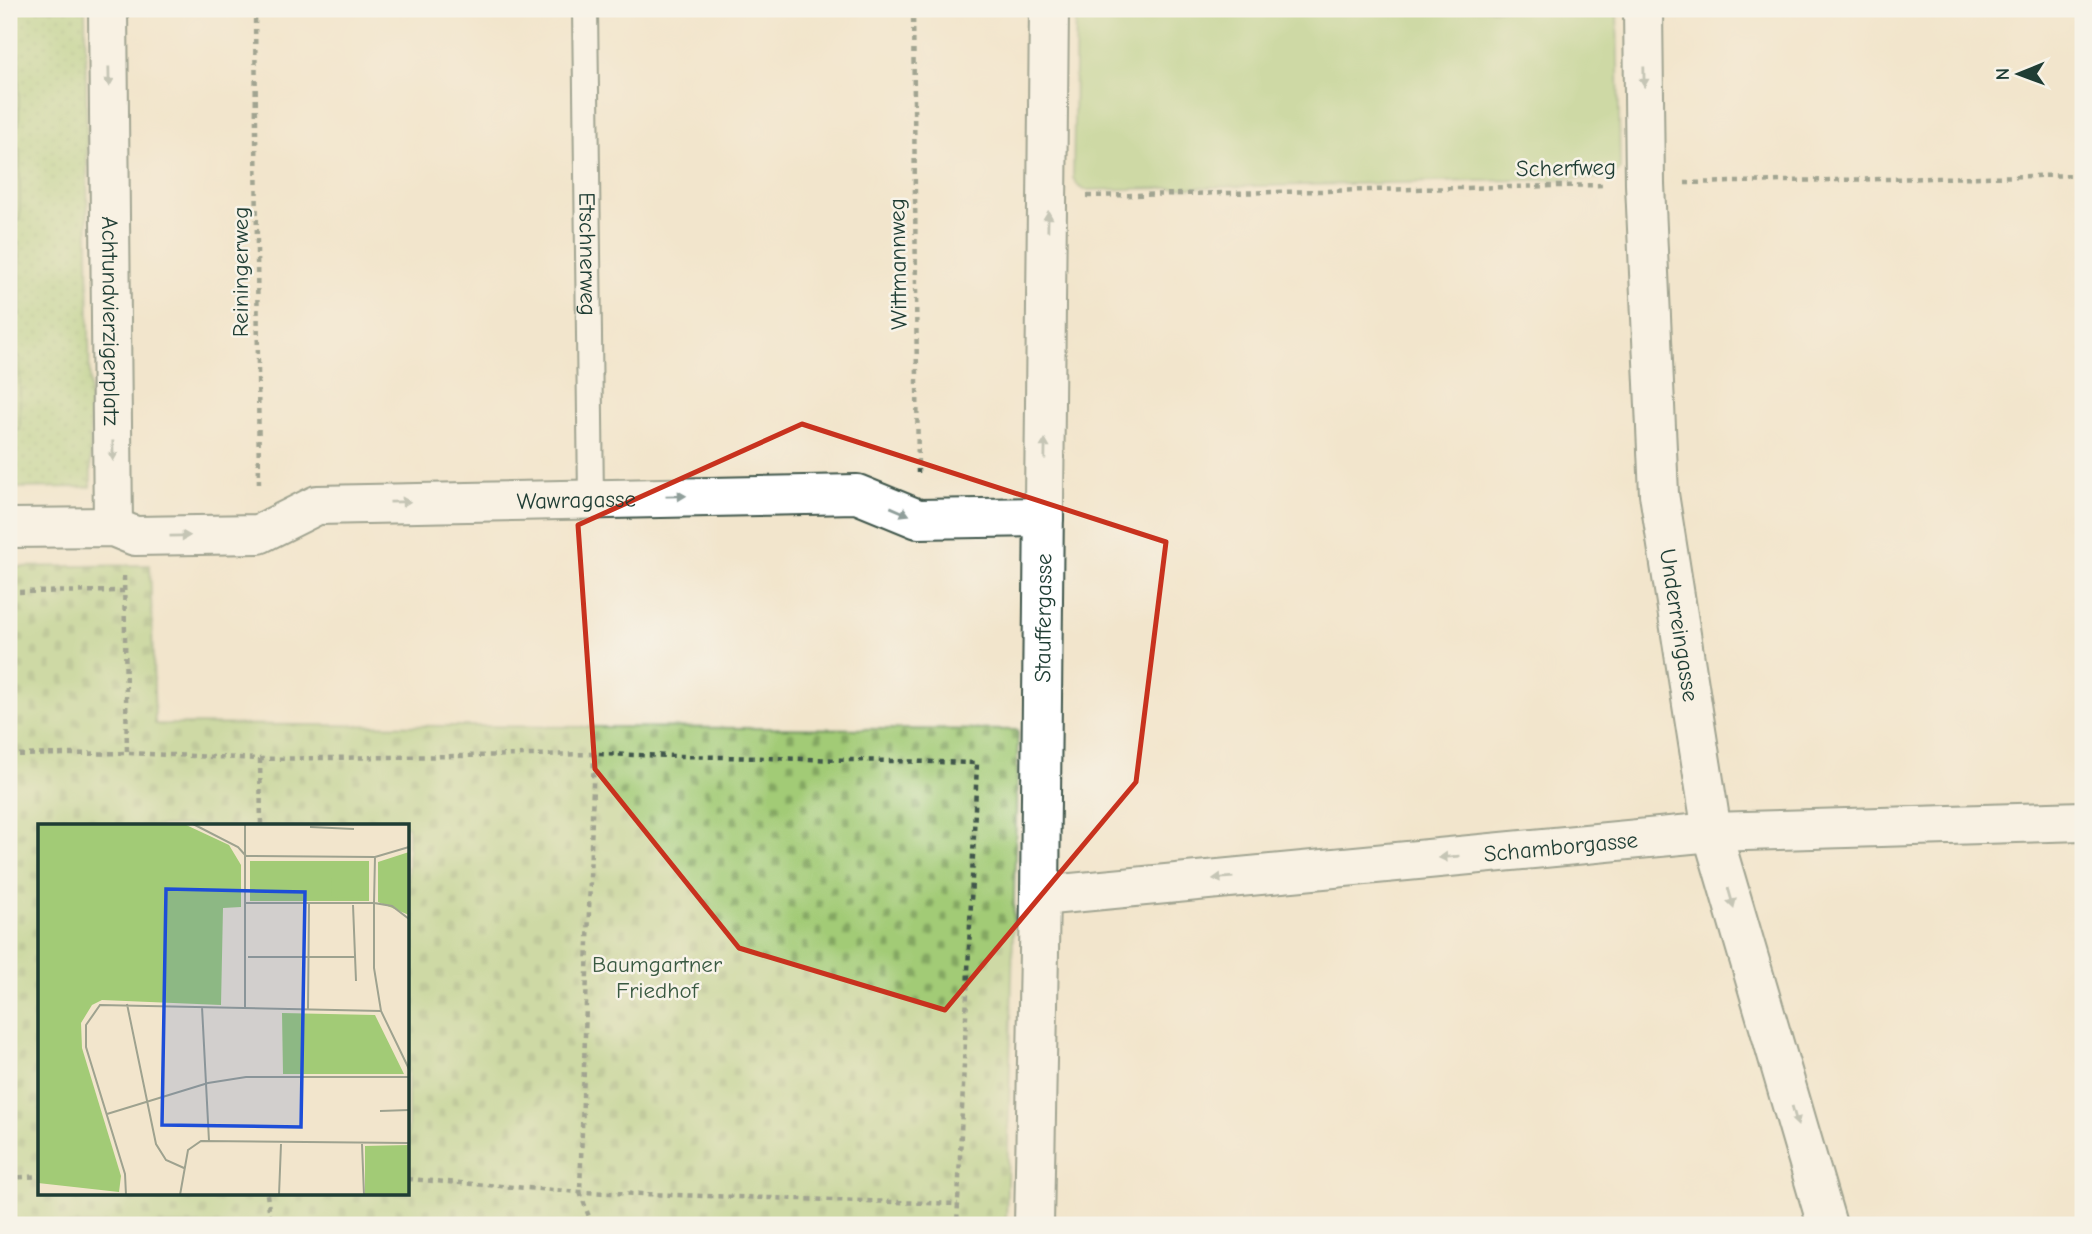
<svg xmlns="http://www.w3.org/2000/svg" width="2092" height="1234" viewBox="0 0 2092 1234" font-family="'Comic Neue',sans-serif">
<style>
.grass{fill:url(#grass-dots);stroke:#608455;stroke-width:2}
.cemetery{fill:url(#cemetery-stones);stroke:#608455;stroke-width:2;fill-rule:evenodd}
.green{fill:#a2cb76;stroke:#608455;stroke-width:2}
.lines{fill:none;stroke-linecap:round;stroke-linejoin:round}
.service-casing{stroke:#3f564b;stroke-width:28}
.minor-casing{stroke:#3f564b;stroke-width:42}
.path{stroke:#3f564b;stroke-width:4.5;stroke-dasharray:5 5;stroke-linecap:butt}
.service{stroke:#fff;stroke-width:24}
.minor{stroke:#fff;stroke-width:38}
.oneway{fill:#8f9e9a}
.marked{fill:none;stroke:#c8321e;stroke-width:5;stroke-linejoin:round}
.labels{text-anchor:middle;dominant-baseline:central;stroke-width:5;stroke-linejoin:round;paint-order:stroke}
.street-label{font-size:23px;fill:#1f3d34;stroke:#f7f3e8}
.park-label{font-size:23px;fill:#395941;stroke:#f7f3e8}
.inset-road{fill:none;stroke:#9ea28f;stroke-width:2}
.view{fill:#1d4ed8;fill-opacity:0.15;stroke:#1d4ed8;stroke-width:3.5}
.inset-edge{fill:none;stroke:#1f3d34;stroke-width:3.5}
</style>
<defs>
<pattern id="grass-dots" width="8" height="8" patternUnits="userSpaceOnUse" patternTransform="scale(1.75)"><rect width="8" height="8" fill="#a2cb76"/><path d="M2 2h.1M6 6h.1" fill="none" stroke="#83a662" stroke-width="1.8" stroke-linecap="round"/></pattern>
<pattern id="cemetery-stones" width="16" height="16" patternUnits="userSpaceOnUse" patternTransform="scale(1.75)"><rect width="16" height="16" fill="#a2cb76"/><path d="M2 7V4a2 2 0 0 1 4 0v3zM10 15v-3a2 2 0 0 1 4 0v3z" fill="#83a662"/></pattern>
</defs>
<rect width="100%" height="100%" fill="#f7f3e8"/>
<filter id="ink" filterUnits="userSpaceOnUse"><feTurbulence type="fractalNoise" baseFrequency=".0143" numOctaves="2"/><feDisplacementMap in="SourceGraphic" scale="14" xChannelSelector="R" yChannelSelector="G"/><feConvolveMatrix kernelMatrix="1 2 1 2 8 2 1 2 1" color-interpolation-filters="sRGB"/></filter>
<filter id="wash" filterUnits="userSpaceOnUse"><feTurbulence type="fractalNoise" baseFrequency=".00686" numOctaves="4" result="noise"/><feDisplacementMap in="SourceGraphic" scale="28" xChannelSelector="R" yChannelSelector="G"/><feGaussianBlur stdDeviation="1.57" result="paint"/><feColorMatrix in="noise" values="0 0 0 0 0 0 0 0 0 0 0 0 0 0 0 0 0 1.4 0 .05"/><feComposite in="paint" operator="in"/></filter>
<g filter="url(#wash)">
<rect width="100%" height="100%" fill="#f2e5cc"/>
<polygon class="grass" points="9,9 85,9 91,487 9,488"/>
<path class="cemetery" d="M150,565l5,159 863,6 -12,495h-997v-658zM40,826h368v368h-368z"/>
<g class="green">
<polygon points="1076,9 1617,9 1620,170 1611,178 1085,190 1079,187 1073,178"/>
<rect x="9" y="53" width="10" height="72"/>
<rect x="9" y="148" width="11" height="72"/>
<rect x="9" y="243" width="11" height="72"/>
<rect x="9" y="357" width="11" height="73"/>
</g>
</g>
<g filter="url(#ink)">
<g class="lines">
<defs>
<g id="service">
<path id="s1" d="M585,9l6,489"/>
</g>
<g id="minor">
<path id="s2" d="M108,9l5,518"/>
<path id="s3" d="M1643,9l2,175 14,310 53,338 115,393"/>
<path id="s4" d="M9,528l104,-1 22,9 124,-2 58,-29 540,-11 61,25 126,-2"/>
<path id="s5" d="M1040,896l672,-64 371,-11"/>
<path id="s6" d="M1034,1225l6,-329 9,-887"/>
</g>
</defs>
<use href="#service" class="service-casing"/>
<use href="#minor" class="minor-casing"/>
<g class="path">
<polyline points="255,9 259,488"/>
<polyline points="913,9 918,473"/>
<polyline points="1685,183 2083,175"/>
<polyline points="1087,196 1603,185"/>
<polyline points="124,576 127,753"/>
<polyline points="9,592 124,591"/>
<polyline points="9,755 127,753 260,759 594,754 977,763 957,1225"/>
<polyline points="260,759 261,826"/>
<polyline points="9,1178 40,1176"/>
<polyline points="408,1179 580,1192 958,1204"/>
<polyline points="267,1194 271,1225"/>
<polyline points="592,1225 580,1192 594,754"/>
</g>
<use href="#service" class="service"/>
<use href="#minor" class="minor"/>
</g>
<defs><path id="oneway-solid" d="M-6-.8H1V-3.2L6.5 0L1 3.2V.8H-6Z" transform="scale(1.75)"/></defs>
<g class="oneway">
<use href="#oneway-solid" transform="translate(109 77) rotate(89)"/>
<use href="#oneway-solid" transform="translate(1644 77) rotate(89)"/>
<use href="#oneway-solid" transform="translate(1048 221) rotate(-89)"/>
<use href="#oneway-solid" transform="translate(1045 449) rotate(-89)"/>
<use href="#oneway-solid" transform="translate(113 451) rotate(89)"/>
<use href="#oneway-solid" transform="translate(676 496) rotate(-1)"/>
<use href="#oneway-solid" transform="translate(400 502) rotate(-1)"/>
<use href="#oneway-solid" transform="translate(900 511) rotate(23)"/>
<use href="#oneway-solid" transform="translate(180 536) rotate(-1)"/>
<use href="#oneway-solid" transform="translate(1449 857) rotate(175)"/>
<use href="#oneway-solid" transform="translate(1223 878) rotate(175)"/>
<use href="#oneway-solid" transform="translate(1731 898) rotate(74)"/>
<use href="#oneway-solid" transform="translate(1795 1116) rotate(74)"/>
</g>
</g>
<path d="M0 0H2092V1234H0ZM802,424l364,118 -30,240 -191,228 -206,-62 -144,-179 -17,-244z" fill="#f2e5cc" fill-opacity=".55" fill-rule="evenodd"/>
<path class="marked" d="M802,424l364,118 -30,240 -191,228 -206,-62 -144,-179 -17,-244z"/>
<g class="labels">
<g class="street-label">
<text transform="translate(1566 168) rotate(-1)">Scherfweg</text>
<text stroke="none"><textPath href="#s1" startOffset="245">Etschnerweg</textPath></text>
<text transform="translate(898 264) rotate(-91)">Wittmannweg</text>
<text transform="translate(240 272) rotate(-90)">Reiningerweg</text>
<text stroke="none"><textPath href="#s2" startOffset="312">Achtundvierzigerplatz</textPath></text>
<text stroke="none"><textPath href="#s4" startOffset="576">Wawragasse</textPath></text>
<text stroke="none"><textPath href="#s6" startOffset="607">Stauffergasse</textPath></text>
<text stroke="none"><textPath href="#s3" startOffset="618">Underreingasse</textPath></text>
<text stroke="none"><textPath href="#s5" startOffset="523">Schamborgasse</textPath></text>
</g>
<g class="park-label">
<text x="657" y="964">Baumgartner<tspan x="657" dy="26">Friedhof</tspan></text>
</g>
</g>
<g transform="translate(38 824)">
<rect width="371" height="371" fill="#f2e5cc"/>
<path d="M212,37h119v40h-119z" fill="#a2cb76"/>
<path d="M0,0h146l45,21 12,20v42l-18,1 -2,97 -119,-5 -10,5 -11,18 1,25 39,128 -2,16 -81,-9z" fill="#a2cb76"/>
<path d="M371,28v63l-31,-13v-40zM294,53h33v21l-34,-1zM244,189l93,2 29,59h-121zM371,321v50h-44v-49z" fill="#a2cb76"/>
<path class="inset-road" d="M155,0l45,23 8,9M272,3l44,2M337,33l34,-10M208,79h128l1,-46 -129,-1M315,81l3,76M371,95l-17,-13 -18,-3v65l7,43 28,58M210,133h108M89,180l29,140 10,16 18,8M164,183l7,134M207,184v-184M270,186l1,-106M342,287l29,-1M69,290l101,-31 38,-6h163M324,320l2,51M88,371l-1,-21 -39,-127v-22l14,-20 281,6M142,371l8,-45 13,-9 208,2M241,371l2,-51"/>
<path class="view" d="M128,65l139,3 -4,235 -139,-2z"/>
<rect width="371" height="371" class="inset-edge"/>
</g>
<rect width="2092" height="1234" fill="none" stroke="#f7f3e8" stroke-width="35"/>
<g transform="translate(2019 74) rotate(269)" stroke="#f7f3e8" stroke-width="5" paint-order="stroke">
<path d="M0-5L12 26L0 18L-12 26Z" fill="#1f3d34"/>
<text y="-10" font-size="19" font-weight="bold" text-anchor="middle" fill="#1f3d34">N</text>
</g>
</svg>
